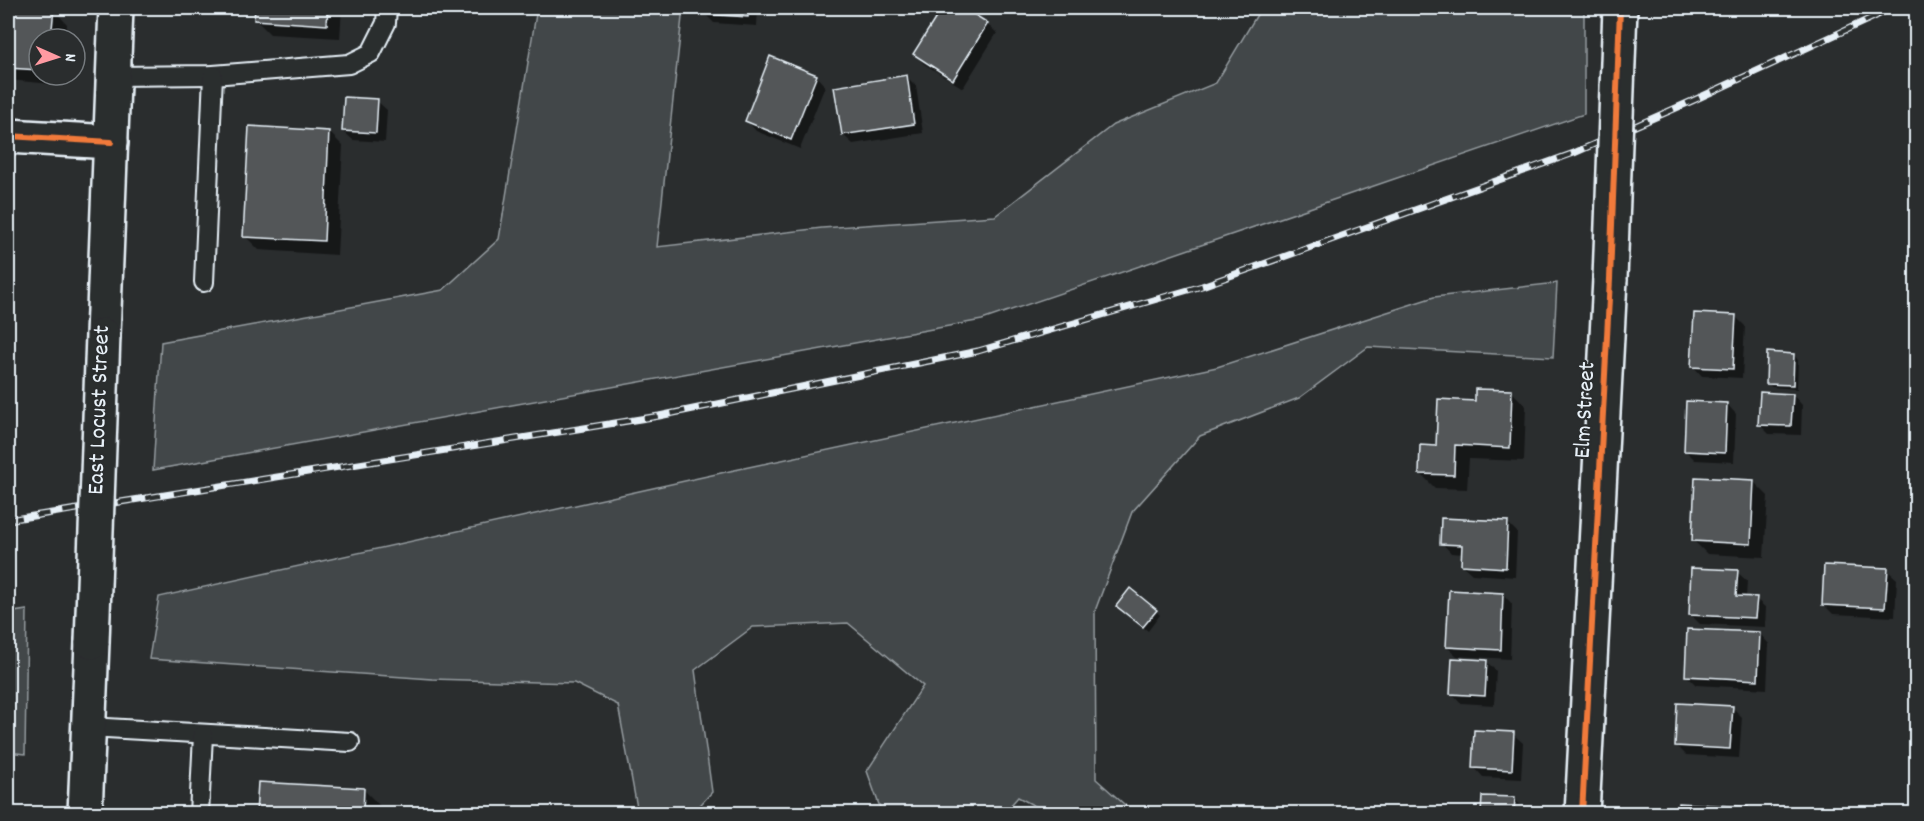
<svg xmlns="http://www.w3.org/2000/svg" width="1924" height="821" viewBox="0 0 1924 821" font-family="Dekko,sans-serif">
<style>
.green{fill:#424648;stroke:#959ca0;stroke-width:1.5}
.shadow{fill:#0007}
.building{fill:#535759;stroke:#e8f1f8;stroke-width:1.5}
.lines{fill:none;stroke-linecap:round;stroke-linejoin:round}
.service-casing{stroke:#e8f1f8;stroke-width:22}
.minor-casing{stroke:#e8f1f8;stroke-width:38}
.secondary-casing{stroke:#e8f1f8;stroke-width:38}
.service{stroke:#2a2d2e;stroke-width:18}
.minor{stroke:#2a2d2e;stroke-width:33}
.secondary{stroke:#2a2d2e;stroke-width:33}
.rail-casing{stroke:#e8f1f8;stroke-width:7}
.rail{stroke:#2a2d2e;stroke-width:4.5;stroke-dasharray:14;stroke-linecap:butt}
.minor-bridge-casing{stroke:#e8f1f8;stroke-width:38;stroke-linecap:butt}
.secondary-bridge-casing{stroke:#e8f1f8;stroke-width:38;stroke-linecap:butt}
.minor-bridge{stroke:#2a2d2e;stroke-width:33}
.secondary-bridge{stroke:#2a2d2e;stroke-width:33}
.cycleway-casing{stroke:#2a2d2e;stroke-width:10}
.cycleway{stroke:#f17a3a;stroke-width:6}
.labels{text-anchor:middle;dominant-baseline:central;stroke-width:4.5;stroke-linejoin:round;paint-order:stroke}
.street-label{font-size:24px;fill:#e8f1f8;stroke:#2a2d2e}
</style>
<rect width="100%" height="100%" fill="#2a2d2e"/>
<filter id="ink" filterUnits="userSpaceOnUse"><feTurbulence type="fractalNoise" baseFrequency=".0167" numOctaves="2"/><feDisplacementMap in="SourceGraphic" scale="12" xChannelSelector="R" yChannelSelector="G"/><feConvolveMatrix kernelMatrix="1 2 1 2 8 2 1 2 1" color-interpolation-filters="sRGB"/></filter>
<g filter="url(#ink)">
<g class="green">
<polygon points="537,8 683,8 657,247 822,228 995,216 1113,125 1216,83 1261,8 1584,8 1584,114 982,320 153,470 161,342 443,290 499,239"/>
<polygon points="1557,283 1553,357 1368,347 1299,398 1200,436 1132,512 1095,611 1096,779 1134,813 1048,813 1018,797 1004,813 882,813 867,771 923,686 848,623 753,627 695,670 712,792 693,813 638,813 618,705 574,683 432,679 149,659 159,597 730,471 1217,367 1434,297"/>
<polygon points="27,610 25,754 8,752 8,613"/>
</g>
<g class="shadow">
<polygon points="8,8 53,9 67,24 66,39 39,39 39,75 63,75 63,85 8,80"/>
<polygon points="218,8 342,8 340,38 270,34 255,19 256,11"/>
<polygon points="705,8 758,8 757,26 714,23 705,14"/>
<polygon points="943,8 961,8 987,24 997,33 963,88 924,64 914,54"/>
<polygon points="816,76 825,86 800,149 756,131 747,121"/>
<polygon points="906,76 916,86 923,133 853,144 843,135"/>
<polygon points="377,101 387,110 385,142 353,140 343,131"/>
<polygon points="329,132 343,146 337,255 259,250 245,236"/>
<polygon points="1735,316 1745,326 1742,378 1702,376 1693,366"/>
<polygon points="1794,355 1798,360 1797,389 1772,387 1767,383"/>
<polygon points="1512,392 1526,406 1524,461 1469,459 1467,489 1435,488 1421,474 1476,402"/>
<polygon points="1793,395 1802,405 1801,435 1769,434 1759,424"/>
<polygon points="1727,404 1736,414 1734,462 1695,460 1685,450"/>
<polygon points="1753,481 1768,496 1764,557 1707,554 1693,540"/>
<polygon points="1508,523 1517,532 1515,577 1472,574 1462,565 1463,554 1451,553 1442,543"/>
<polygon points="1887,570 1897,579 1895,617 1833,614 1823,604"/>
<polygon points="1737,572 1747,581 1746,598 1756,599 1766,608 1765,627 1700,624 1690,614"/>
<polygon points="1503,594 1512,604 1510,659 1457,656 1447,647"/>
<polygon points="1123,610 1156,611 1160,615 1148,631"/>
<polygon points="1760,634 1769,644 1767,689 1696,685 1686,675"/>
<polygon points="1486,661 1496,671 1494,705 1461,703 1452,693"/>
<polygon points="1732,707 1742,717 1739,758 1686,755 1677,746"/>
<polygon points="1513,734 1523,743 1521,779 1483,777 1474,767"/>
<polygon points="364,790 382,808 381,814 257,814"/>
<polygon points="1514,799 1524,808 1524,814 1483,814"/>
</g>
<g class="building">
<polygon points="8,8 54,8 51,39 39,39 39,70 8,68"/>
<polygon points="255,8 328,8 327,25 254,20"/>
<polygon points="704,8 748,8 748,17 703,14"/>
<polygon points="942,8 964,8 988,23 953,80 913,54"/>
<polygon points="770,56 817,75 791,140 745,121"/>
<polygon points="907,75 914,124 842,135 834,87"/>
<polygon points="344,97 378,99 376,133 342,131"/>
<polygon points="249,126 329,131 324,241 243,237"/>
<polygon points="1694,313 1736,315 1733,369 1691,367"/>
<polygon points="1767,352 1794,354 1793,385 1766,384"/>
<polygon points="1475,389 1512,390 1510,448 1455,445 1454,475 1419,474 1420,445 1436,446 1438,399 1475,401"/>
<polygon points="1760,392 1793,394 1791,426 1758,425"/>
<polygon points="1686,401 1727,403 1725,453 1684,451"/>
<polygon points="1695,477 1754,480 1751,544 1692,541"/>
<polygon points="1441,518 1508,521 1506,568 1461,565 1462,545 1440,544"/>
<polygon points="1824,565 1888,568 1885,608 1822,605"/>
<polygon points="1691,568 1738,570 1736,596 1757,597 1755,618 1689,615"/>
<polygon points="1130,588 1157,610 1143,627 1116,606"/>
<polygon points="1449,590 1503,593 1501,650 1446,647"/>
<polygon points="1687,629 1760,632 1758,680 1685,676"/>
<polygon points="1452,658 1487,660 1485,696 1450,694"/>
<polygon points="1677,703 1733,706 1730,749 1675,746"/>
<polygon points="1474,730 1514,732 1512,770 1472,768"/>
<polygon points="258,782 364,788 363,814 256,814"/>
<polygon points="1482,796 1515,797 1514,814 1481,814"/>
<polygon points="1679,803 1748,807 1748,814 1679,814"/>
</g>
<g class="lines">
<defs>
<g id="service">
<polyline points="113,76 213,75 349,64 371,53 386,23 387,8"/>
<polyline points="204,282 213,75"/>
<polyline points="89,727 350,742"/>
<polyline points="199,814 203,735"/>
</g>
<g id="minor">
<polyline points="8,136 111,142"/>
<polyline points="1582,814 1610,279"/>
</g>
<g id="secondary">
<polyline points="103,335 116,8"/>
<polyline points="85,814 92,642"/>
</g>
</defs>
<use href="#service" class="service-casing"/>
<use href="#minor" class="minor-casing"/>
<use href="#secondary" class="secondary-casing"/>
<use href="#service" class="service"/>
<use href="#minor" class="minor"/>
<use href="#secondary" class="secondary"/>
<defs>
<polyline id="rail" points="8,520 659,416 978,351 1202,286 1574,153 1692,101 1876,16 1891,8"/>
</defs>
<use href="#rail" class="rail-casing"/>
<use href="#rail" class="rail"/>
<defs>
<polyline id="minor-bridge" points="1610,279 1620,8"/>
<polyline id="secondary-bridge" points="92,642 103,335"/>
</defs>
<use href="#minor-bridge" class="minor-bridge-casing"/>
<use href="#secondary-bridge" class="secondary-bridge-casing"/>
<use href="#minor-bridge" class="minor-bridge"/>
<use href="#secondary-bridge" class="secondary-bridge"/>
<defs>
<g id="cycleway">
<polyline points="8,136 111,142"/>
<polyline points="1582,814 1610,279 1620,8"/>
</g>
</defs>
<use href="#cycleway" class="cycleway-casing"/>
<use href="#cycleway" class="cycleway"/>
</g>
</g>
<g class="labels">
<g class="street-label">
<text transform="translate(100 410) rotate(-88)">East Locust Street</text>
<text transform="translate(1586 410) rotate(-87)">Elm Street</text>
</g>
</g>
<rect width="1924" height="821" fill="none" stroke="#2a2d2e" stroke-width="30"/>
<rect x="15" y="15" width="1894" height="791" fill="none" stroke="#e8f1f8" stroke-width="2" filter="url(#ink)"/>
<g transform="translate(57 57) rotate(93)"><circle r="28" fill="#2a2d2e" stroke="#767b7f" stroke-width="1.5"/>
<path d="M0-4.5L10 22L0 15L-10 22Z" fill="#ff9aa2"/>
<text y="-9" font-size="16" font-weight="bold" text-anchor="middle" fill="#e8f1f8">N</text>
</g>
</svg>
